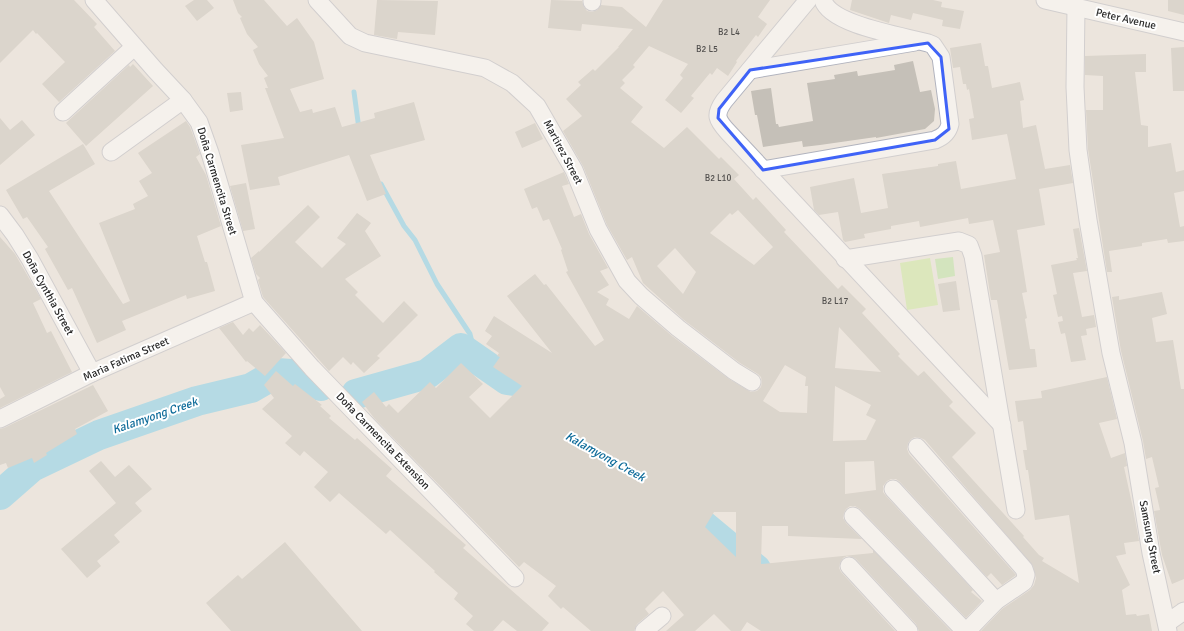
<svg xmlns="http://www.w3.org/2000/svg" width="1184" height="631" viewBox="0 0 1184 631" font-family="Signika,sans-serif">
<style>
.green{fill:#b3e29a}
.pitch{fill:#c7e996}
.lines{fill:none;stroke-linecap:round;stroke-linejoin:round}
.stream{stroke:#71cded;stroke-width:5}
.river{stroke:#71cded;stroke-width:30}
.building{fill:#c5c0b8;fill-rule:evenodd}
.minor-casing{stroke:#b1b3be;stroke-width:19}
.minor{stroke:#fff;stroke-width:17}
.marked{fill:none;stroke:#3f63f7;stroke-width:3;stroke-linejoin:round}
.labels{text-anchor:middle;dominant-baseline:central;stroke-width:4;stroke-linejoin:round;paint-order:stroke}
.number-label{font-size:9px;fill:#52504e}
.street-label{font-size:11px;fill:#2b2b2b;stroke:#fff}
.water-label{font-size:12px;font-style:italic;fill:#0f6c9a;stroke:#fff}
</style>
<rect width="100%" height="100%" fill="#ece5dd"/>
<polygon class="green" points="953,257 955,276 938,279 935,259"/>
<polygon class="pitch" points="930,258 938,305 907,310 900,263"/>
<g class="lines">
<g class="stream">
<polyline points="354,92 359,129"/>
<polyline points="381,184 404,226 415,240 437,284 470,334 476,358"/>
</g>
<g class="river">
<polyline points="356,394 427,374 461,348 507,380 514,381 519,376 538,403"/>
<polyline points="0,495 32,467 99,435 197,401 251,388 277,373 291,374 321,386"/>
<polyline points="674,501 756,569 792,631"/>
</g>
</g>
<g class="building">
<polygon points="0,0 74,0 97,24 94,27 115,51 59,102 42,84 65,62 37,33 36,34 33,30 0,63"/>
<polygon points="194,0 207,0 214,8 197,21 185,6"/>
<polygon points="233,0 264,0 287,26 297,18 314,42 324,79 290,89 300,112 312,109 313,113 335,107 342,127 375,118 374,113 414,102 425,140 370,155 386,194 367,201 349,155 278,177 280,185 250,190 241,145 284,138 265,88 268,88 264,78 268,76 259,64 253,50 258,47 247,34 240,18 242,17 238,13"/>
<polygon points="377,0 438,1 435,35 398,32 397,39 374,35"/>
<path d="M551,0l31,1 2,6 3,4 5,1 5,-2 4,-5 21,2 24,20 17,-27h107l-12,17 9,7 -9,13 -2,-2 -20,26 1,1 -9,14 -11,-8 -5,7 -2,-2 -19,23 3,2 -13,15 -16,-13 18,-22 -3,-3 8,-11 -39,-18 -16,19 2,2 -13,13 3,3 -5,5 23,19 -12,15 33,26 23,-21 32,32 2,-2 18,18 -5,4 19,21 3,-3 30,33 -2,2 54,57 4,-4 24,24 -4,4 38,41 -2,2 20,20 6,-5 29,31 -4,4 27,27 -24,24 72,79 -1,1 16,18 5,3 -2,3 37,22 -10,-68 -34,5 -7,-50h-2l-3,-20h4l-4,-29 -5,1 -3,-21 27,-3 -1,-7 66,-14 10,42 -18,4 12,35 14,-5 2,13 -3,1 10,46 5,28 -15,2 2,11 -10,2 14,29 -8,5 4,25 10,-1 1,2 12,-2 3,17h-171l21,-22 28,-19 4,-5 2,-7 -3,-12 -108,-126 -4,-2 -6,-1 -4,2 -3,4 -1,6 2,5 107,121 -14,10 -11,-12 -4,4 -87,-95 -4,-3h-5l-4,2 -4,5v6l3,4 87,94 -2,2 11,9 -16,17 -106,-109 -5,-3h-5l-4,3 -2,4 -1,5 3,5 16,16 -74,-3v-10h-26l-1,38 112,-11v-3l78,81h-32l-3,-7 -60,-65 -4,-2 -5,-1 -4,2 -3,5 -1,5 2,4 54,59h-134l-14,-9 -6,9h-10l-17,-17 -19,17h-29l18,-16 -21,-24 -18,18 4,5 -12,10 -3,7h-43l-28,-24 -2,2 -13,-13 8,-10 -32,-24 -5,5 -145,-149 -12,-16 12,-10 12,15 3,-3 9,9 32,-31 6,6 25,-25 22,21 -14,13 21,21 32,-32 -29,-19 7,-10 -3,-1 2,-3 -13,-9 6,-8 -7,-5 9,-15 58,37 -45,-57 28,-22 9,11 2,-1 49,62 9,-6 -38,-68 2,-1 -7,-21 1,-1 -13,-30 -6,2 -6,-14 -5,2 -8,-20 40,-17 5,12 -7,2 12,31 7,-3 8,20 19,34 -8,3 9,14 -12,7 12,7 -3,6 23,14 8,-13 35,30 57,43 22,13 6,-1 4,-4 1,-5 -1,-5 -3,-3 -18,-11 -56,-43 -41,-37 -11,-26 -5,3 -20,-35 -24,-59 -20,-35 19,-15 -16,-17 15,-14 -3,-3 15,-13 2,2 24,-24h-1l15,-18 -51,-5 -1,7 -33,-3zM738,210l35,37 -19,18 -44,-32 20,-20 2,2zM675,248l21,24 -13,22 -26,-28zM839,327l42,45 -46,-4zM785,365l21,12 -1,9h3l-1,27 -27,-1 -17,-11zM835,386l36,19 -5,10 10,5 -10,20 -33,1zM874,461l2,29 -31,4v-32zM714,512h22v45l-31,-30z"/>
<polygon points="852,0 933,0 942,2 941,7 964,11 960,29 942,26 943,20 913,13 911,20 891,15 889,23 850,10"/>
<polygon points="1168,0 1184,0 1184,15 1168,11"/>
<polygon points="981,43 985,66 988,66 992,88 1020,82 1024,100 1020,101 1023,128 1036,125 1045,169 1070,165 1073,183 1039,189 1045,225 1017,230 1027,292 1022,293 1027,318 1025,319 1030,349 1035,349 1037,367 1009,370 997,300 991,300 984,255 1000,252 993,220 969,224 968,218 920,227 919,221 891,226 891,229 864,234 865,238 845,242 843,240 838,212 819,215 814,210 810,187 854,178 861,213 888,208 882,174 938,166 938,164 956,161 961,189 1016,179 1007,134 972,140 969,119 974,118 969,89 967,90 966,84 963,84 960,67 953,68 950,48"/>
<polygon points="1184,47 1184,91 1173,91 1171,48"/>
<polygon points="1146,54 1146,72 1135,72 1141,125 1148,126 1148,147 1171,143 1176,172 1184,170 1184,191 1174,193 1180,227 1184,226 1184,241 1168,243 1167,239 1142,243 1142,246 1109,251 1112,272 1107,272 1088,149 1086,110 1103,110 1103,76 1085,75 1085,56"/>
<polygon points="913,61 920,92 931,90 935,109 934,121 925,129 876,138 876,137 820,145 803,147 802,141 763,147 757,115 755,115 751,91 771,88 776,124 778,124 779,127 813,121 807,83 835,79 834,75 857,71 858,76 895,70 894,65"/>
<polygon points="133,64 153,86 86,146 66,123 129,65 130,67"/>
<polygon points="241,92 243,110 230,112 227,93"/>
<polygon points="0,118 10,130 22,120 35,135 0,165"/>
<polygon points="186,121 190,127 200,154 196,157 206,175 221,226 197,236 205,262 207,262 215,291 187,299 186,295 122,321 126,330 97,343 72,288 68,290 45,249 48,247 27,217 23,219 6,190 83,144 95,164 49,191 123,304 130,301 99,223 135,209 133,204 148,196 139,181 152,173 138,153"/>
<polygon points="535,123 543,139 522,148 515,132"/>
<polygon points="246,183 255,229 243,231 230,186"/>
<polygon points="308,205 320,217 295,242 322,268 346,244 337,238 357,213 371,223 365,231 381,256 345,279 358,292 355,295 383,323 404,301 418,315 377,356 380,358 364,373 353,362 351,365 343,357 329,371 263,297 258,280 260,278 256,274 251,258 259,251 259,252"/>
<polygon points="1079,228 1087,271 1073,273 1082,317 1094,315 1096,327 1086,329 1087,335 1081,336 1086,360 1071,362 1065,333 1061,334 1058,322 1063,321 1062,316 1058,317 1053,295 1057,294 1051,265 1077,260 1076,258 1078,258 1073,229"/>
<polygon points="0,237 15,254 41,299 33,303 47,333 51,331 72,372 0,408 0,399 5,396 0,387"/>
<polygon points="956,281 960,310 943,312 938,284"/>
<polygon points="1162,292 1167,314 1152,318 1156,342 1173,340 1181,389 1184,389 1184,579 1172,584 1162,555 1154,511 1160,510 1155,488 1159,487 1152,457 1146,459 1143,441 1121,351 1112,297 1119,296 1119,300"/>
<polygon points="233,322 243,335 249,328 253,332 260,325 286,353 265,376 247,361 246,362 219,328"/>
<polygon points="276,371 293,386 295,384 322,405 320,406 331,416 329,418 355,440 357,438 392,469 386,476 466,545 463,548 549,623 542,631 517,631 503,620 493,631 474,631 466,624 473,616 454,599 458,593 434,572 435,571 390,530 386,534 339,493 330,502 314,487 328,472 304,451 300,456 285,443 292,436 262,409 274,398 264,385"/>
<polygon points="93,385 108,411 75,429 77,434 46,453 47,455 34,463 32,458 8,468 6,463 0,465 0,429 4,428"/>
<polygon points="101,461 115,477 129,465 152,489 135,503 142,511 114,535 120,542 97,561 101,566 87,578 61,549 116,503 89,471"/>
<polygon points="285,542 362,631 231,631 206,603 238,575 242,579"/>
</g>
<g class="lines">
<defs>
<g id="minor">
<polyline points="94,0 155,70 183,100 199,122 210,153 254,302 312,368 515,578"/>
<polyline points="317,0 350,36 365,43 485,68 512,83 537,106 574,170 598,229 627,281 641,296 678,328 734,371 752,382"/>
<path d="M808,0l-84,101c-10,14 -7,19 4,31l274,293"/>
<polyline points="1045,0 1184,32"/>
<polyline points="592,2 592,0"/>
<polyline points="1076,7 1075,87 1078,150 1088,220 1111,353 1133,443 1151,553 1168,631"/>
<polyline points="750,70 915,42"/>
<polyline points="63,112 134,47"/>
<polyline points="111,152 183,100"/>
<path d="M763,170l172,-30c8,-3 13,-7 15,-16l-9,-67 -8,-12 -5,-2c-25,-7 -98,-18 -105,-43"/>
<polyline points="0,215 15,235 30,259 92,373"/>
<polyline points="845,259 959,241 969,245 973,256 1016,510"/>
<polyline points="0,419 92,373 254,302"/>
<polyline points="917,447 1024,569 1026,575 1024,582 996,601 967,631"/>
<polyline points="893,489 996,601"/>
<polyline points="853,516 965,631"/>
<polyline points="849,566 909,631"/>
<polyline points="1167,623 1184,611"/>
<polyline points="644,631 662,616"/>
</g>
</defs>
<use href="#minor" class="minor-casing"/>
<use href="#minor" class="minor"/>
</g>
<path d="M0 0H1184V631H0ZM928,43l13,14 8,72 -14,11 -172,30 -45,-52 1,-9 31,-39z" fill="#ece5dd" fill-opacity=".55" fill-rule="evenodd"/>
<path class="marked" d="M928,43l13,14 8,72 -14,11 -172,30 -45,-52 1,-9 31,-39z"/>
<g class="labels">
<g class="number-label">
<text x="729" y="32">B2 L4</text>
<text x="707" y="49">B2 L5</text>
<text x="718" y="178">B2 L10</text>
<text x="835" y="301">B2 L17</text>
</g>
<g class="street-label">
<text transform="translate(1126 19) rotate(13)">Peter Avenue</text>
<text transform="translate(563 152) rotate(62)">Martirez Street</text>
<text transform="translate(217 181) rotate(73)">Doña Carmencita Street</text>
<text transform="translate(48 293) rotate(61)">Doña Cynthia Street</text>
<text transform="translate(126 359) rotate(-24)">Maria Fatima Street</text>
<text transform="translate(383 441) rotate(46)">Doña Carmencita Extension</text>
<text transform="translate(1150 537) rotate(79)">Samsung Street</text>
</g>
<g class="water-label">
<text transform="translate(155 416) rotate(-19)">Kalamyong Creek</text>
<text transform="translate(605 457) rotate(29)">Kalamyong Creek</text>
</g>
</g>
</svg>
